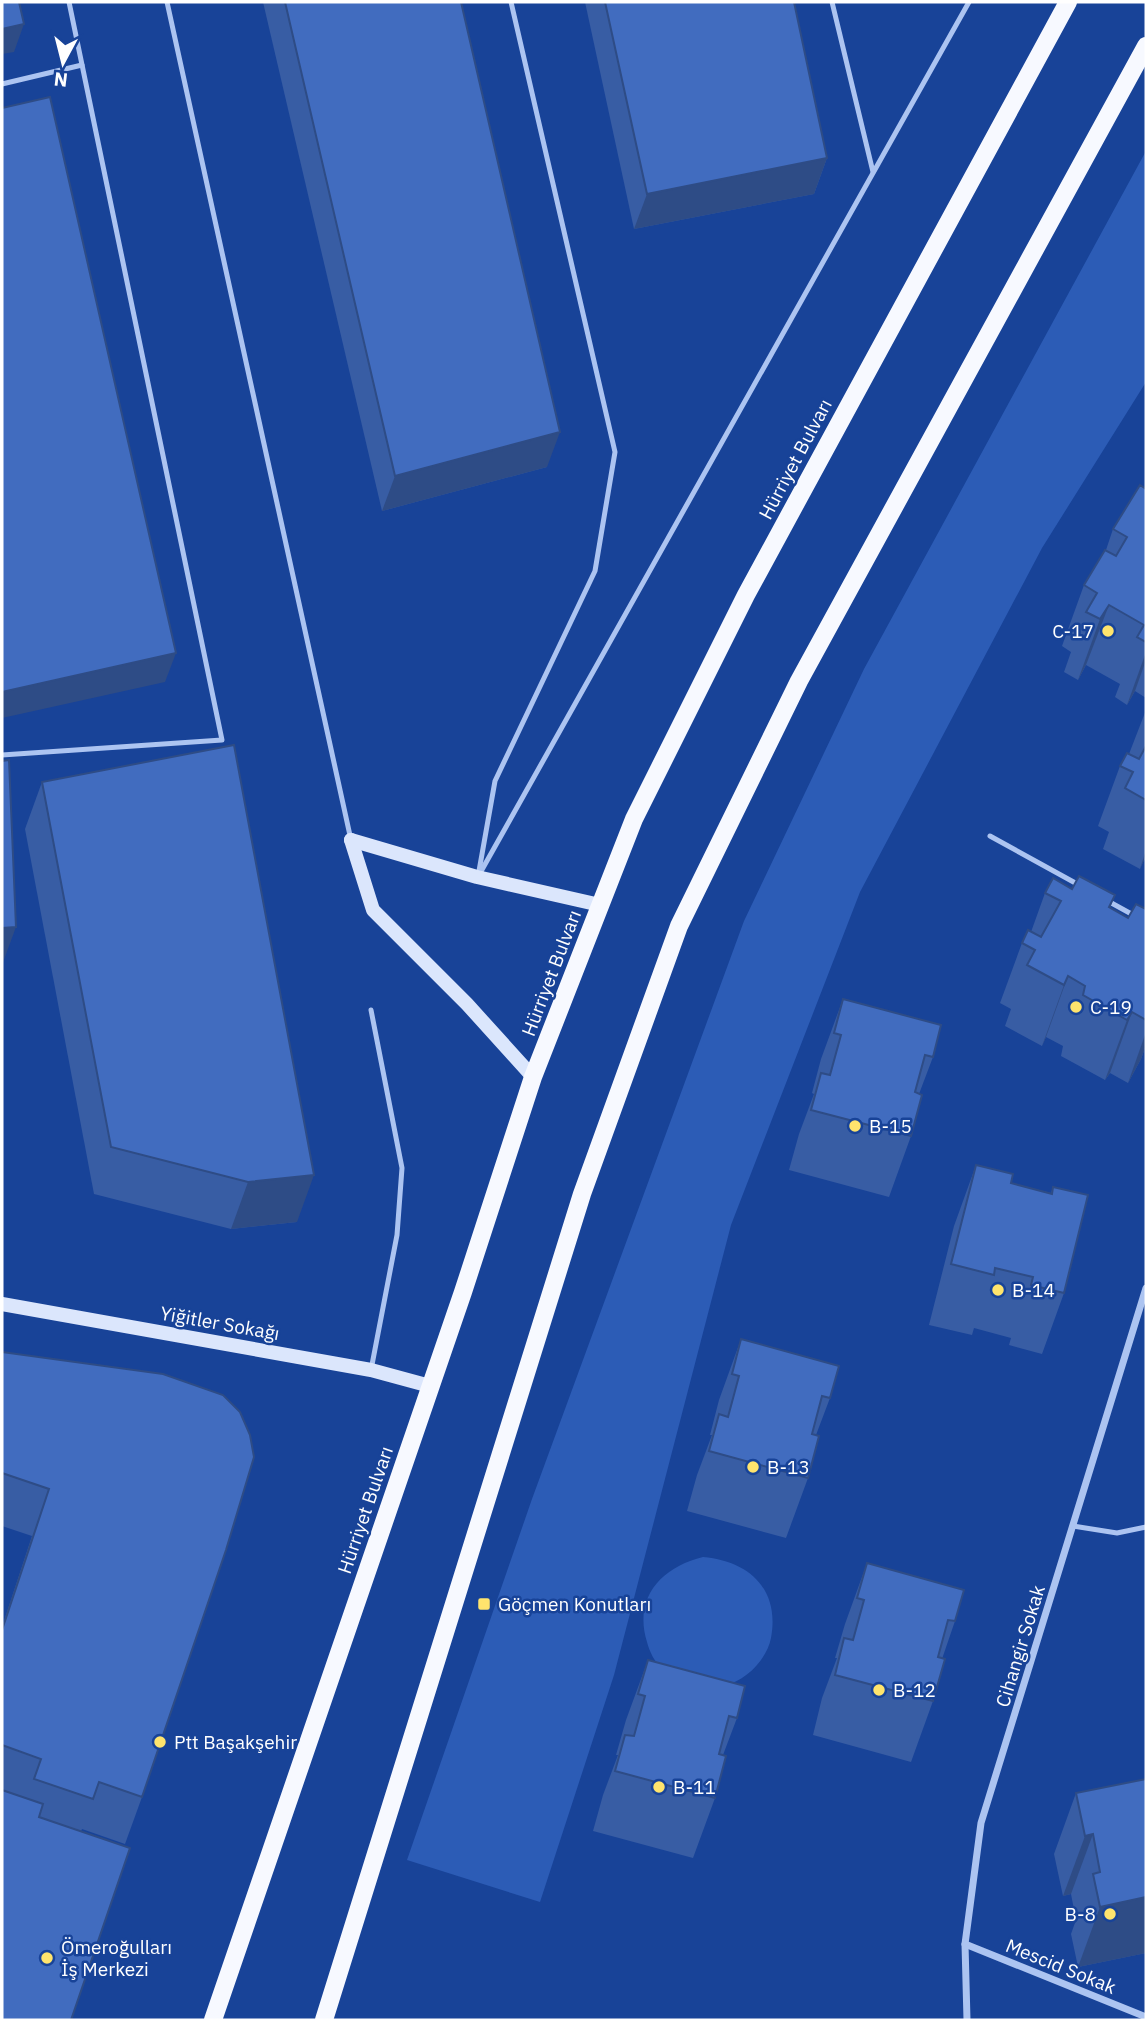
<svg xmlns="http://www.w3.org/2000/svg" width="1148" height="2022" viewBox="0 0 1148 2022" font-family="'IBM Plex Sans',sans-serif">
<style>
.green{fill:#2c5cb6}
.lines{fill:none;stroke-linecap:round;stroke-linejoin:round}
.lane{stroke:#acc4f1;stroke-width:5}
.street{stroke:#acc4f1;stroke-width:7}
.secondary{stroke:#dbe6fc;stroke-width:14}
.primary{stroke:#f7f9ff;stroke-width:18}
.wall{fill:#385da4}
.shaded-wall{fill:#2e4c86}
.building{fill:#416cbf;stroke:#2e4c86;stroke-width:2}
.poi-dot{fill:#ffe46d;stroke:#184398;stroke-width:2.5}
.labels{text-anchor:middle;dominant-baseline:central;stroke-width:5;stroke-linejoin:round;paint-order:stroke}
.street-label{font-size:19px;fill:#fff;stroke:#184398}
.poi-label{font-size:19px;fill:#fff;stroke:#184398;text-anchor:start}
</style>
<rect width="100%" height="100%" fill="#184398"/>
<g class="green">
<polygon points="1146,151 1146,382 1042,548 860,892 731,1225 614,1675 540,1902 407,1860 532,1499 744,921 864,669"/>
<path d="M703,1557c46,4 77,32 68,81 -4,21 -25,43 -46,47 -10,2 -26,-6 -36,-9 -8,-2 -20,-3 -26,-7 -8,-5 -14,-19 -16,-27 -14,-45 15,-75 56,-85z"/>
</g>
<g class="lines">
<g class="lane">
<polyline points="167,2 351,840"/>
<polyline points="832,2 873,172"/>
<polyline points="2,84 82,65"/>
<polyline points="2,755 222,740 69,2"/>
<polyline points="990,836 1079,885"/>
<polyline points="479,871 495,781 595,571 615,452 511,2"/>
<polyline points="479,875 969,2"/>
<polyline points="1106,900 1146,922"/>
<polyline points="371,1010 402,1168 397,1235 371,1370"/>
<polyline points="1073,1526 1117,1533 1146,1527"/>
</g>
<g class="street">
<polyline points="965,1944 1146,2017"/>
<polyline points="967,2020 965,1944 981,1823 1146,1288"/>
</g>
<g class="secondary">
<polyline points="351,840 373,910 467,1004 533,1077"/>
<polyline points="351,840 477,877 600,905"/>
<polyline points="2,1304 371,1370 430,1386"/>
</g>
<g class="primary">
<polyline points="213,2020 463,1292 533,1077 634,819 746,595 1068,2"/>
<polyline points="324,2020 582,1194 679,926 799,681 1146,46"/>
</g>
</g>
<g class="wall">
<polygon points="263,2 461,2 547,467 382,511"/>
<polygon points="585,2 794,2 827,158 814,194 634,229"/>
<polygon points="1146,489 1146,698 1135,691 1127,705 1115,697 1120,684 1086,665 1078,680 1064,672 1071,652 1062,646 1084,585 1106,550 1113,529"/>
<polygon points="1146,710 1146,861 1144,860 1140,869 1103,849 1109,832 1098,826 1120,766 1129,754"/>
<polygon points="42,782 297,1222 231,1229 94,1194 25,829"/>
<polygon points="1072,889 1115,895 1110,908 1128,918 1146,909 1146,1045 1141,1059 1128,1083 1110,1073 1105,1080 1061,1056 1063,1046 1046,1037 1042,1046 1005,1026 1011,1009 1000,1003 1022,943 1031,932 1045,893"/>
<polygon points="843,999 933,1057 919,1094 911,1136 889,1197 789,1170 799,1134 814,1094 812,1093 821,1059"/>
<polygon points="976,1165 1011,1183 1051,1193 1053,1187 1064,1293 1042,1354 1009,1345 1011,1338 974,1328 972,1335 929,1325 954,1226"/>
<polygon points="741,1339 830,1398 816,1435 808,1478 786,1538 687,1511 697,1475 712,1435 710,1435 719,1400"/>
<polygon points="2,1352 163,1374 142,1797 125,1844 82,1829 2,2020 2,1627 32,1536 2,1526"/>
<polygon points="867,1563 955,1621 942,1659 933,1701 911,1762 813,1735 822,1698 837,1658 835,1658 845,1624"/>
<polygon points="648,1660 737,1718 723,1755 715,1798 693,1858 593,1831 603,1795 618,1755 616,1755 626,1720"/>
<polygon points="1146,1779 1146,1953 1078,1967 1071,1934 1076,1920 1071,1894 1063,1896 1054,1854 1076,1793"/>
</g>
<g class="shaded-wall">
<polygon points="24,24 14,52 2,54 2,29"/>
<polygon points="827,158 814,194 634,229 647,194"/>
<polygon points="560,432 547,467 382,511 395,476"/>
<polygon points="1109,605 1086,665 1078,680 1100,619"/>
<polygon points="1146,652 1146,660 1135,691 1127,705"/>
<polygon points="176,653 165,682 2,718 2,692"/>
<polygon points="1146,850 1144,860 1140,869"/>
<polygon points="16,927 2,965 2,928"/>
<polygon points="1068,976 1046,1037 1042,1046 1064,985"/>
<polygon points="1132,1012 1110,1073 1105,1080 1127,1020"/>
<polygon points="1146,1032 1146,1045 1141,1059 1128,1083"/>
<polygon points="314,1175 297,1222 231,1229 248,1182"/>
<polygon points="1093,1834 1071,1894 1063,1896 1085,1836"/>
<polygon points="1146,1897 1146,1953 1078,1967 1100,1907"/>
</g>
<g class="building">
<polygon points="2,2 19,2 24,24 2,29"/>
<polygon points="285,2 461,2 560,432 395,476"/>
<polygon points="605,2 794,2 827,158 647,194"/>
<polygon points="50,97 176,653 2,692 2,108"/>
<polygon points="1140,485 1146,489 1146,642 1137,637 1144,625 1109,605 1100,619 1086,612 1097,593 1084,585 1105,550 1116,556 1127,537 1113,529"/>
<polygon points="234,745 314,1175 248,1182 111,1147 42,782"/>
<polygon points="1146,746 1146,800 1125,788 1133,772 1120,766 1127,753 1139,759"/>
<polygon points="9,760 16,927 2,928 2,761"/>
<polygon points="1079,876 1115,895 1109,907 1128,918 1136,904 1146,909 1146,1020 1132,1012 1127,1020 1083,995 1085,986 1068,976 1064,985 1027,965 1035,950 1022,943 1028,930 1041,937 1061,901 1045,893 1053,878 1072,889"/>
<polygon points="843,999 941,1025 933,1057 925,1055 915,1092 922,1095 911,1136 811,1110 821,1073 830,1075 841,1035 834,1033"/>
<polygon points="976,1165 1013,1174 1011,1183 1052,1194 1053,1187 1088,1195 1064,1293 1031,1285 1033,1277 995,1268 994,1275 951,1264"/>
<polygon points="741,1339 839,1366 830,1398 822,1396 812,1434 819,1436 808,1478 709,1451 719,1414 728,1417 739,1376 732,1374"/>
<polygon points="2,1352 163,1374 223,1395 240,1412 250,1435 254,1457 226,1550 142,1797 99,1782 93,1799 34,1779 41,1759 2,1745 2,1630 49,1489 2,1473"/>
<polygon points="867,1563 964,1590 955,1621 948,1620 938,1657 945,1659 933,1701 835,1675 844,1638 853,1640 864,1600 857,1598"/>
<polygon points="648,1660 745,1686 737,1718 729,1716 719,1754 726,1756 715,1798 615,1771 625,1735 634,1736 645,1696 638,1694"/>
<polygon points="1146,1779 1146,1897 1100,1907 1093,1874 1100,1872 1093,1834 1085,1836 1076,1793"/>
<polygon points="2,1790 43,1804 39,1817 130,1848 71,2020 2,2020"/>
</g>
<g class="poi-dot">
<circle cx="1108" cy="631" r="7"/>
<circle cx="1076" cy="1007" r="7"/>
<circle cx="855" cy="1126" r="7"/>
<circle cx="998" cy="1290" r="7"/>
<circle cx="753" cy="1467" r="7"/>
<rect x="477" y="1597" width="14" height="14" rx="3.5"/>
<circle cx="879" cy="1690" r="7"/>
<circle cx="160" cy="1742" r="7"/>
<circle cx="659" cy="1787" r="7"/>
<circle cx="1110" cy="1914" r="7"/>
<circle cx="47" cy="1958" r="7"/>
</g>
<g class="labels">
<g class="street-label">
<text transform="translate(795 459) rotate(-62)">Hürriyet Bulvarı</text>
<text transform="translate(551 973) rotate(-69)">Hürriyet Bulvarı</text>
<text transform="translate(220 1323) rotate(10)">Yiğitler Sokağı</text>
<text transform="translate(365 1510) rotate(-71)">Hürriyet Bulvarı</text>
<text transform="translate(1020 1646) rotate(-73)">Cihangir Sokak</text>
<text transform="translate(1061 1966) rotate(22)">Mescid Sokak</text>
</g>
<g class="poi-label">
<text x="1094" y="631" text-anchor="end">C-17</text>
<text x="1090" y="1007">C-19</text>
<text x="869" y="1126">B-15</text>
<text x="1012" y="1290">B-14</text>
<text x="767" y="1467">B-13</text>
<text x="498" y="1604">Göçmen Konutları</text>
<text x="893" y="1690">B-12</text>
<text x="174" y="1742">Ptt Başakşehir</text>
<text x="673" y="1787">B-11</text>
<text x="1096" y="1914" text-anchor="end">B-8</text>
<text x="61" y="1947">Ömeroğulları<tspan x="61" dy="22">İş Merkezi</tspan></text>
</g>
</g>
<rect width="1148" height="2022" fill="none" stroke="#ffffff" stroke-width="7"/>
<g transform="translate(63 63) rotate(187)" stroke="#184398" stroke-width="5" paint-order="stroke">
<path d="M0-5L12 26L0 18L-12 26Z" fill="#ffffff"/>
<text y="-10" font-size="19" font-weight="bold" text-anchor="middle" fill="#ffffff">N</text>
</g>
</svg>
